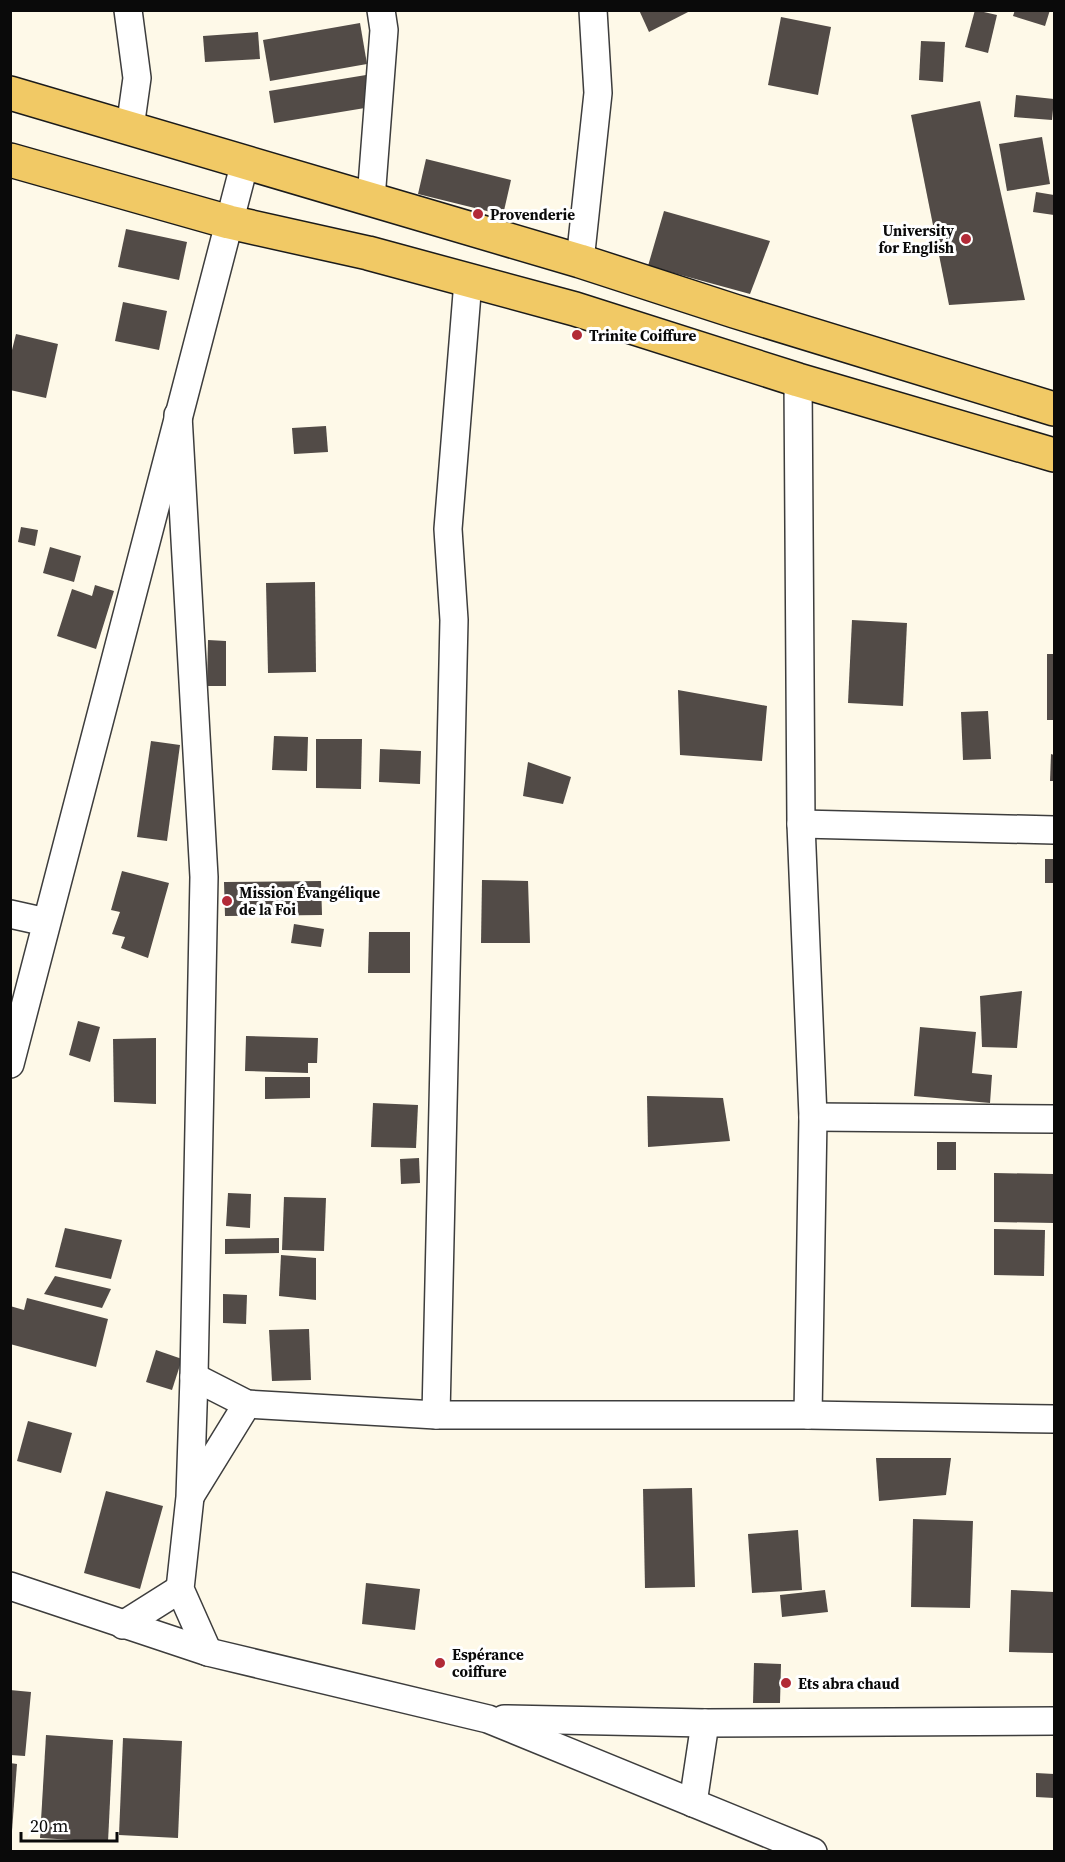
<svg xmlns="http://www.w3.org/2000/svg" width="1065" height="1862" viewBox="0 0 1065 1862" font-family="'Source Serif 4',serif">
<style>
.building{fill:#524b47}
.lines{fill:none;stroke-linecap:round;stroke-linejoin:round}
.minor-casing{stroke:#3d3d3d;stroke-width:30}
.primary-casing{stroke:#1b1b1b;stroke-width:36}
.minor{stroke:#fff;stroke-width:27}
.primary{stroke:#f1c965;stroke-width:33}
.poi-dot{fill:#b22a37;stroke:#fff;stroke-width:2}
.labels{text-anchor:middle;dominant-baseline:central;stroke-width:6;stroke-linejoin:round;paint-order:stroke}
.poi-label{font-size:15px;font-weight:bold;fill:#0a0a0a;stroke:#fff;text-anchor:start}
</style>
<rect width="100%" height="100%" fill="#fef9e8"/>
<g class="building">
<polygon points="639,10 692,10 649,32"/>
<polygon points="975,10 997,15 988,53 965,47"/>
<polygon points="1015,10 1050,10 1045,26 1013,16"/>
<polygon points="781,17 831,27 818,95 768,85"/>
<polygon points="360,23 367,64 270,81 263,40"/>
<polygon points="258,32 260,59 205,62 203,36"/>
<polygon points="921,41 945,42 943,82 919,80"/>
<polygon points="366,75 371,107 274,123 269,91"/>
<polygon points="1016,95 1054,99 1052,120 1014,117"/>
<polygon points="980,101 1025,300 949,305 911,115"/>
<polygon points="1042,137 1050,184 1007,191 999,144"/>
<polygon points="426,159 511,180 503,215 418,194"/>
<polygon points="1036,192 1054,195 1054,215 1033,212"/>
<polygon points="664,211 770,241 750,294 648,266"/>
<polygon points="126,229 187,242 179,280 118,267"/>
<polygon points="123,302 167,311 159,350 115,341"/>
<polygon points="16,334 58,344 46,398 10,390 10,358"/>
<polygon points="326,426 328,452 294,454 292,428"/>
<polygon points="21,527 38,530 35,546 18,542"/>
<polygon points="50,547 81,556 74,582 43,573"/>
<polygon points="315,582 316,672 268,673 266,583"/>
<polygon points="95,585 114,591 96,649 57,636 72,589 92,596"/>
<polygon points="852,620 907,623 903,706 848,703"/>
<polygon points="208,640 226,641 226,686 207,686"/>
<rect x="1047" y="654" width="7" height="66"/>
<polygon points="678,690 767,706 762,761 680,755"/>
<polygon points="988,711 991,759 963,760 961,712"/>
<polygon points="274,736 308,737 307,771 272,770"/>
<polygon points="316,739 362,739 361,789 316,788"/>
<polygon points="151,741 180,745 167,841 137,837"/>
<polygon points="380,749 421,751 420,784 379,782"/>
<polygon points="1051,754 1054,755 1054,781 1050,781"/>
<polygon points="528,762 571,777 563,804 523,796"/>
<rect x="1045" y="859" width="9" height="24"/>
<polygon points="122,871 169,883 148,958 121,948 125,937 112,934 120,912 111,910"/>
<polygon points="482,880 528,881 530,943 481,943"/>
<polygon points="321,881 322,915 225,916 224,882"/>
<polygon points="294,924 324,929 321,947 291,943"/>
<polygon points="369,932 410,932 410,973 368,973"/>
<polygon points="1022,991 1017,1048 982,1047 980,996"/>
<polygon points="78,1021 100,1027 90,1062 69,1055"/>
<polygon points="920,1027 976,1032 972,1073 992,1075 990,1103 914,1096"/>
<polygon points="246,1036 318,1038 317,1063 308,1063 308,1073 245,1071"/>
<polygon points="156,1038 156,1104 114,1102 113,1039"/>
<polygon points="265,1077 310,1077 310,1098 265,1099"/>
<polygon points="647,1096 723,1098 730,1141 648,1147"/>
<polygon points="373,1103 418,1105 416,1148 371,1147"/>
<rect x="937" y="1142" width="19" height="28"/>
<polygon points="419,1158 420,1183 401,1184 400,1159"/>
<polygon points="994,1173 1054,1174 1054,1223 994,1222"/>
<polygon points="228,1193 251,1194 250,1228 226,1226"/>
<polygon points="284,1197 326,1198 324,1251 282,1250"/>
<polygon points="65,1228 122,1240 111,1279 55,1267"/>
<polygon points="994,1229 1045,1230 1044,1276 994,1275"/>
<polygon points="279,1238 279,1253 225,1254 225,1239"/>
<polygon points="281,1255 316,1258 316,1300 279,1296"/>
<polygon points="55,1276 111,1289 102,1308 44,1294"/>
<polygon points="223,1294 247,1295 246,1324 223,1323"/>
<polygon points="27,1298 108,1319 96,1367 10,1344 10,1306 24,1310"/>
<polygon points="309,1329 311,1380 272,1381 269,1330"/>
<polygon points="156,1350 182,1359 172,1390 146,1382"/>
<polygon points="28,1421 72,1433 61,1473 17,1461"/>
<polygon points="876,1458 951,1458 946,1495 879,1501"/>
<polygon points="692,1488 695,1587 645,1588 643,1489"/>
<polygon points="106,1491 163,1506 140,1589 84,1573"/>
<polygon points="913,1519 973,1521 970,1608 911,1607"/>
<polygon points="798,1530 802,1590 752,1593 748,1534"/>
<polygon points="366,1583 420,1589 415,1630 362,1624"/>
<polygon points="825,1590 828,1612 782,1617 780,1595"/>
<polygon points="1011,1590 1054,1592 1054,1653 1009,1652"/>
<polygon points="754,1663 781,1664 780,1703 753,1703"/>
<polygon points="10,1690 31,1692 25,1756 10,1755"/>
<polygon points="46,1735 113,1740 108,1842 40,1838"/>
<polygon points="123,1738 182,1741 178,1838 119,1835"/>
<polygon points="10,1763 17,1764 12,1831 10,1831"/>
<polygon points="1036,1773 1054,1774 1054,1798 1036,1797"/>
</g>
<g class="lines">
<defs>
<g id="minor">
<polyline points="128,10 137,78 130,128"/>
<polyline points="371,199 384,30 381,10"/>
<polyline points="580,261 598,93 593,10"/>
<polyline points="798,380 801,824 813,1117 808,1415"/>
<polyline points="178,415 204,877 194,1377 190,1497 180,1589 208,1652"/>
<polyline points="801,824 1054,830"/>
<polyline points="10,914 46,922"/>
<polyline points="10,1064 245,162"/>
<polyline points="813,1117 1054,1119"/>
<polyline points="194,1377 247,1404 436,1415 808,1415 1054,1419"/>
<polyline points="436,1415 454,620 448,529 468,281"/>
<polyline points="191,1495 247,1404"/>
<polyline points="10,1586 208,1652 488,1719 813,1852"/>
<polyline points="123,1625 180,1589"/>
<polyline points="504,1719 705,1723 1054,1721"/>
<polyline points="693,1803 705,1723"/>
</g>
<g id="primary">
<polyline points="10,93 580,261 734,311 1054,409"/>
<polyline points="10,160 229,222 368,253 575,309 798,380 1054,455"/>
</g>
</defs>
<use href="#minor" class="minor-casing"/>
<use href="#primary" class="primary-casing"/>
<use href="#minor" class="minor"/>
<use href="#primary" class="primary"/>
</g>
<g class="poi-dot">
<circle cx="478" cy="214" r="6"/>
<circle cx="966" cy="239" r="6"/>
<circle cx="577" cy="335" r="6"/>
<circle cx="227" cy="901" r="6"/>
<circle cx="440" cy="1663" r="6"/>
<circle cx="786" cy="1683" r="6"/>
</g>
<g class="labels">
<g class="poi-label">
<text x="490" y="214">Provenderie</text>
<text x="954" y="230" text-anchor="end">University<tspan x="954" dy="17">for English</tspan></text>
<text x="589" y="335">Trinite Coiffure</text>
<text x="239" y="892">Mission Évangélique<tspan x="239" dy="17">de la Foi</tspan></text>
<text x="452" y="1654">Espérance<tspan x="452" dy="17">coiffure</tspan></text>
<text x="798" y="1683">Ets abra chaud</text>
</g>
</g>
<rect width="1065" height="1862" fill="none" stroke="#0a0a0a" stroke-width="24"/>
<path d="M21 1832v9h96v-9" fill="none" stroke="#0a0a0a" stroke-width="3"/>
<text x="30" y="1832" font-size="18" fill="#0a0a0a" stroke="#ffffff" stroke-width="4.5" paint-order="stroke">20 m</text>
</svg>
